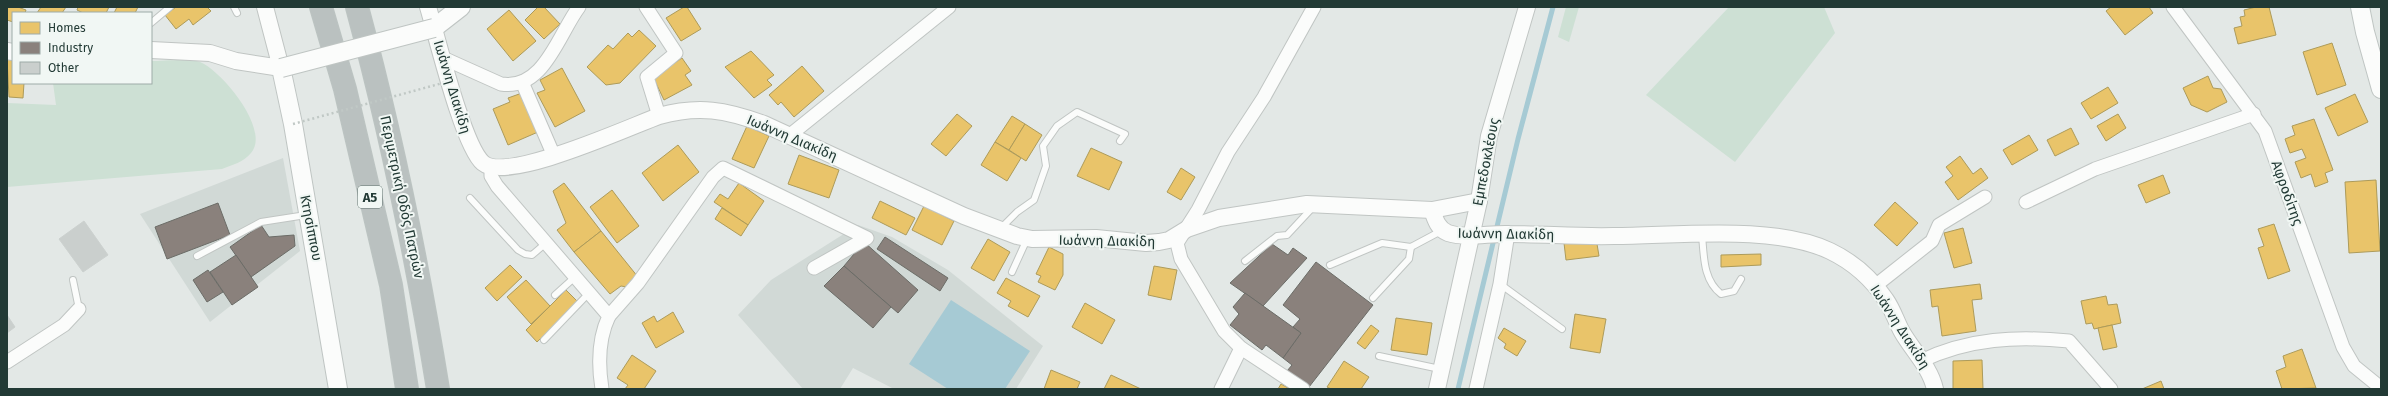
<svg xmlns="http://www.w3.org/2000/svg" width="2388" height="396" viewBox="0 0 2388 396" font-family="'Fira Sans',sans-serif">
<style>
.built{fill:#d1d9d6}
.green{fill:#cde0d4}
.water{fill:#a6cad4}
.homes{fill:#e9c46a;stroke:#ad9b5a}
.industry{fill:#8a817c;stroke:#6b6c67}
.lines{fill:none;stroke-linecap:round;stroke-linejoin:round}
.stream{stroke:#a6cad4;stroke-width:5}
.building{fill:#cacfcd;stroke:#ccd1cf}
.service-casing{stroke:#c0c5c3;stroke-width:8}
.minor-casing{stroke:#c0c5c3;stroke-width:15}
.tertiary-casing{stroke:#c0c5c3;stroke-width:18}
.secondary-casing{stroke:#bfc5c3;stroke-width:20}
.motorway-casing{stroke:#bcc4c2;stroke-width:24}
.service{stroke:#fbfcfb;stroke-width:6}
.minor{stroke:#fbfcfb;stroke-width:13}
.tertiary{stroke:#fbfcfb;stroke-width:16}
.secondary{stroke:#fbfcfb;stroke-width:18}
.motorway{stroke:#bac1c0;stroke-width:22}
.secondary-bridge-casing{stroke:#bfc5c3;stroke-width:20;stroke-linecap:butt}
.path-bridge{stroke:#c0c8c5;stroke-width:2.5;stroke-dasharray:2 3;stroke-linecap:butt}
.secondary-bridge{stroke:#fbfcfb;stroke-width:18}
.labels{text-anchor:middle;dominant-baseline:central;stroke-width:4;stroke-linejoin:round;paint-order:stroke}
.shield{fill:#f1f7f4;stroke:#60736e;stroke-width:1}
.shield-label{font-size:13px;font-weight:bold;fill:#223a35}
.street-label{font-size:14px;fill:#223a35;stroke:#f1f7f4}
</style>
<rect width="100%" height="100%" fill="#e3e8e6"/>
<g class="built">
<polygon points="283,158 300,251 210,322 140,214"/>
<polygon points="858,225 892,237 948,270 1043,346 1016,389 894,389 853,368 840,389 803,389 738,315 771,280"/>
</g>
<g class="green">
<polygon points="1566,7 1579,7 1569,42 1558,37"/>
<polygon points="1729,7 1824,7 1835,33 1735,162 1646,95"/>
<path d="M151,61c12,0 38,-3 49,1 22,9 71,68 51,91 -7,9 -19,12 -29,16l-215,18v-84l49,2 -3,-22h98z"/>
</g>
<polygon class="water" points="951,300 1030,351 1005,389 948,389 909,364"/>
<g class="homes">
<polygon points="7,7 18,7 26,10 25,13 13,13 13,22 7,20"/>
<polygon points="41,7 66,7 62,13 37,13"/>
<polygon points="78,7 109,7 106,13 83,13 77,10"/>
<polygon points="117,7 138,7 135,13 114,13"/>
<polygon points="176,7 207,7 211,11 193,25 189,19 176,29 165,15"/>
<polygon points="538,7 544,7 560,24 544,39 525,20"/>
<polygon points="684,7 687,7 701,29 681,41 666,18"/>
<polygon points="2111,7 2149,7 2153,13 2125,35 2106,11"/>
<polygon points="2269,7 2276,35 2238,44 2234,28 2242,26 2240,17 2245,16 2244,10 2256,7"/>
<polygon points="509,10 536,41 513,61 487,29"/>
<polygon points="639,30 656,46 620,83 606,85 587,67 608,45 613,49 628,33 632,37"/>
<polygon points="2332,43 2346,85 2317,95 2303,52"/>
<polygon points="751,51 774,75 767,80 772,85 754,98 725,67"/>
<polygon points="682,58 691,71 685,75 692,85 664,100 653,77"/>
<polygon points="7,59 13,59 13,83 24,83 23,98 9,97"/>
<polygon points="802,66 824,91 794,117 781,102 778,105 769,95"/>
<polygon points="562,68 585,111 555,127 537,93 545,90 540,80"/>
<polygon points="2208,76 2213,88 2221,89 2227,102 2207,112 2191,105 2183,88"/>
<polygon points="2108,87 2118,103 2091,119 2081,103"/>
<polygon points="522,93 538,132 508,145 493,109 510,102 508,98"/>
<polygon points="2355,94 2368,122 2338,136 2325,108"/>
<polygon points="957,114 972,126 946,156 931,144"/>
<polygon points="2118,114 2126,128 2106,141 2097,126"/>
<polygon points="1012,116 1025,124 1009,150 995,142"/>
<polygon points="2314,119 2333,170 2325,173 2328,182 2315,187 2311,174 2301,178 2295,162 2306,158 2302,149 2290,153 2285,139 2295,135 2292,126"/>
<polygon points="1025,124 1042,135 1026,161 1009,150"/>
<polygon points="747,126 769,136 754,168 732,159"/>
<polygon points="2071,128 2079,144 2055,156 2047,140"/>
<polygon points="2029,135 2038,150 2012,165 2003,150"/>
<polygon points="995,142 1021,158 1007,181 981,165"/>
<polygon points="678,145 699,172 663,201 642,173"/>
<polygon points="1091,148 1122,162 1109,190 1077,176"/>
<polygon points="799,155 839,170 829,198 788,184"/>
<polygon points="1960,156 1973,174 1981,168 1988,178 1958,200 1945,182 1953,176 1946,167"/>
<polygon points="1181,168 1195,177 1181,200 1167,192"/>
<polygon points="2163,175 2170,193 2146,203 2138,185"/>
<polygon points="2376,180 2380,251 2349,253 2345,182"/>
<polygon points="564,183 601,231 574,252 557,230 566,223 553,191"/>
<polygon points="739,183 764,201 748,225 714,202 720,194 728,199"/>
<polygon points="612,190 639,226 617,243 590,207"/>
<polygon points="880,201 915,218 906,235 872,218"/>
<polygon points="1895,202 1918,223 1897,246 1874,225"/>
<polygon points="924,206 954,221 942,245 912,230"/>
<polygon points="722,208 748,225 741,236 715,219"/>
<polygon points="2274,224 2290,271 2268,279 2258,248 2264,246 2258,229"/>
<polygon points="1963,228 1972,263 1954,268 1944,233"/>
<polygon points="601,231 638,277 627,287 621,286 610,294 574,252"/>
<polygon points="1596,238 1599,256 1566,260 1564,243"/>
<polygon points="988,239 1010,252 994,281 971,268"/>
<polygon points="1049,247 1063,254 1063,275 1055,290 1038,282 1041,276 1036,274"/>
<polygon points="1761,254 1761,265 1721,267 1721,255"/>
<polygon points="510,265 522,277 497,301 485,288"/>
<polygon points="1154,266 1177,270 1171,300 1148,295"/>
<polygon points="1006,278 1040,296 1028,317 1008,306 1011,301 997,293"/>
<polygon points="526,280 550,306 531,324 507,297"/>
<polygon points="1980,284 1982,299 1972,300 1976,331 1942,336 1938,306 1932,307 1930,290"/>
<polygon points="566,290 578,302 537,342 526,330"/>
<polygon points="2106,296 2108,305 2117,304 2121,323 2094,329 2092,323 2086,324 2081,301"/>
<polygon points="1085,303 1115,320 1102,344 1072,327"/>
<polygon points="673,312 684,332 656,348 642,323 654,316 657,322"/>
<polygon points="1575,314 1606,319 1600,353 1570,348"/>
<polygon points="1396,318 1432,323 1427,355 1391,350"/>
<polygon points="1371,325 1379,331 1365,349 1357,343"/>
<polygon points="2112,325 2117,347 2103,350 2098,328"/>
<polygon points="1504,328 1526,341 1517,356 1504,348 1506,344 1498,338"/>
<polygon points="2302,349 2316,388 2282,389 2276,371 2286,367 2283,356"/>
<polygon points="632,355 656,371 644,389 625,389 628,385 617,378"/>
<polygon points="1982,360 1983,389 1953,389 1953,361"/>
<polygon points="1344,361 1369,377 1361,389 1331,389 1327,387"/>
<polygon points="1051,370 1080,382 1077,389 1044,389"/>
<polygon points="1111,375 1141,389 1104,389"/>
<polygon points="2161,381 2164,389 2142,389"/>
<polygon points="1281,384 1290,389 1278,389"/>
</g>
<g class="industry">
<polygon points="218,203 230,235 167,259 155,227"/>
<polygon points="261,225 269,237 294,235 295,246 251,277 230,247"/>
<polygon points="885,237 948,278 940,291 877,249"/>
<polygon points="864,242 918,290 898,313 844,266"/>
<polygon points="1272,244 1288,255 1293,248 1307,258 1263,306 1230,283"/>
<polygon points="236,255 258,287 232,305 210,272"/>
<polygon points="1316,262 1373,305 1309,387 1287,371 1292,365 1283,358 1301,333 1293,327 1300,319 1283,305"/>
<polygon points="844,266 891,307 873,328 824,286"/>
<polygon points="208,270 223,292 207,302 193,280"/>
<polygon points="1245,293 1301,333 1283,358 1266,345 1262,350 1230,325 1239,314 1233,307"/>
</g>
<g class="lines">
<polyline class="stream" points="1458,389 1518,139 1553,7"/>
</g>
<g class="building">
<polygon points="84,221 108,255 83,272 59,239"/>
<polygon points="7,315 15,327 7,333"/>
</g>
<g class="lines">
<defs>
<g id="service">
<polyline points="234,7 237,13"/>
<polyline points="151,23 170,7"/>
<polyline points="470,198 518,250 525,254 532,255 546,243"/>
<polyline points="1001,228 1017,212 1034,200 1046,166 1043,146 1057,126 1077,112 1125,134 1120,141"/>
<path d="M1702,235c2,21 1,45 19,59l13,-3 7,-12"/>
<polyline points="197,256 261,222 306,215"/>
<polyline points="1245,261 1277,236 1287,235 1314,206"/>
<polyline points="1330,265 1382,243 1411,247 1441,231"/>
<polyline points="1012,272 1027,239"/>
<polyline points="73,280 79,309"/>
<polyline points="1500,284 1562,329"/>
<polyline points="555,295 575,277"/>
<polyline points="1373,298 1409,259 1411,247"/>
<polyline points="544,340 589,293"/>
<polyline points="1379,356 1440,369"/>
</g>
<g id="minor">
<polyline points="646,7 676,53 647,77 659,116"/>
<polyline points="2173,7 2265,131 2343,347 2354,366 2381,388"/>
<path d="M443,58l58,26c43,7 58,-51 78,-77"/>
<polyline points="522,82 554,156"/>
<polyline points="790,135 949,7"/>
<path d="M491,166v10l6,10 112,130c-11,23 -11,48 -7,73"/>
<polyline points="2026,202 2095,169 2254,114"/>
<polyline points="1875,286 1932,241 1939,225 1985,197"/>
<polyline points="609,316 638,283 713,177 723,168 867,238 814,268"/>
<path d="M1921,361c48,-23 96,-25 148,-20l42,48"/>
<polyline points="7,362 64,325 79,309"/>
<polyline points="1221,389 1241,348"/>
<polyline points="1303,389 1241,348 1224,331 1181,259 1177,243 1198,210 1228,152 1264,97 1314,7"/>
<polyline points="1476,389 1500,284 1508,233"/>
</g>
<g id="tertiary">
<path d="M428,7c9,30 35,139 55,156 24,20 146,-36 176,-47 40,-11 67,-6 105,8l200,92 53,20 15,3 64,-1 50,5 13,-1 10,-2 18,-11 32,-11 88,-14 125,6c3,9 6,19 16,23 19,6 42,0 61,1 35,0 70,3 105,2 62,0 160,-12 216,15 23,11 42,28 56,49 7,10 10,21 16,32 11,19 28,35 33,57"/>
<polyline points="151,50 210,53 236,61 281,68 265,7"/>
<polyline points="7,51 13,52"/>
<polyline points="1432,210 1479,201"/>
<polyline points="1437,389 1479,201 1489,136 1527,7"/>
</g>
<g id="secondary">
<polyline points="2360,7 2365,32 2381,89"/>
<polyline points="434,28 461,7"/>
<polyline points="281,68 293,124 338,389"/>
</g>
<g id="motorway">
<polyline points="321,7 345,89 391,285 407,389"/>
<path d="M357,7c34,126 60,253 81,382"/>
</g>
</defs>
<use href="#service" class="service-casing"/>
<use href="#minor" class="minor-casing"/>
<use href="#tertiary" class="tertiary-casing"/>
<use href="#secondary" class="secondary-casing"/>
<use href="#motorway" class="motorway-casing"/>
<use href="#service" class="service"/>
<use href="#minor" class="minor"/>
<use href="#tertiary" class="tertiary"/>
<use href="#secondary" class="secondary"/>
<use href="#motorway" class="motorway"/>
<defs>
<polyline id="secondary-bridge" points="281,68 434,28"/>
</defs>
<use href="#secondary-bridge" class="secondary-bridge-casing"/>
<polyline class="path-bridge" points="293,124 450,81"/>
<use href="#secondary-bridge" class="secondary-bridge"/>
</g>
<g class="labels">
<rect class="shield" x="358" y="186" width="24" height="22" rx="3"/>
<g class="shield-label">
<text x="370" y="197">Α5</text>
</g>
<g class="street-label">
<text transform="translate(452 87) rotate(73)">Ιωάννη Διακίδη</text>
<text transform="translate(792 138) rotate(23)">Ιωάννη Διακίδη</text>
<text transform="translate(1486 162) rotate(-79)">Εμπεδοκλέους</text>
<text transform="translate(2287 193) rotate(70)">Αφροδίτης</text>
<text transform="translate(402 197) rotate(78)">Περιμετρική Οδός Πατρών</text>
<text transform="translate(311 228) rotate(79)">Κτησίππου</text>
<text transform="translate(1506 234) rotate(1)">Ιωάννη Διακίδη</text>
<text transform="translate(1107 241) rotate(1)">Ιωάννη Διακίδη</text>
<text transform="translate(1900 327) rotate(57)">Ιωάννη Διακίδη</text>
</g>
</g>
<rect width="2388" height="396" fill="none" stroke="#223a35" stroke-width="16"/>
<rect x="12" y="12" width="140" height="72" fill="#f1f7f4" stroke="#9eaba8"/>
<rect x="20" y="22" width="20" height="12" fill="#e9c46a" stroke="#9eaba8"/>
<text x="48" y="32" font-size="12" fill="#223a35">Homes</text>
<rect x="20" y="42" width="20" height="12" fill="#8a817c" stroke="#9eaba8"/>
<text x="48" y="52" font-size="12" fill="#223a35">Industry</text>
<rect x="20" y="62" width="20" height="12" fill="#cacfcd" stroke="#9eaba8"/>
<text x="48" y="72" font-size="12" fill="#223a35">Other</text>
</svg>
